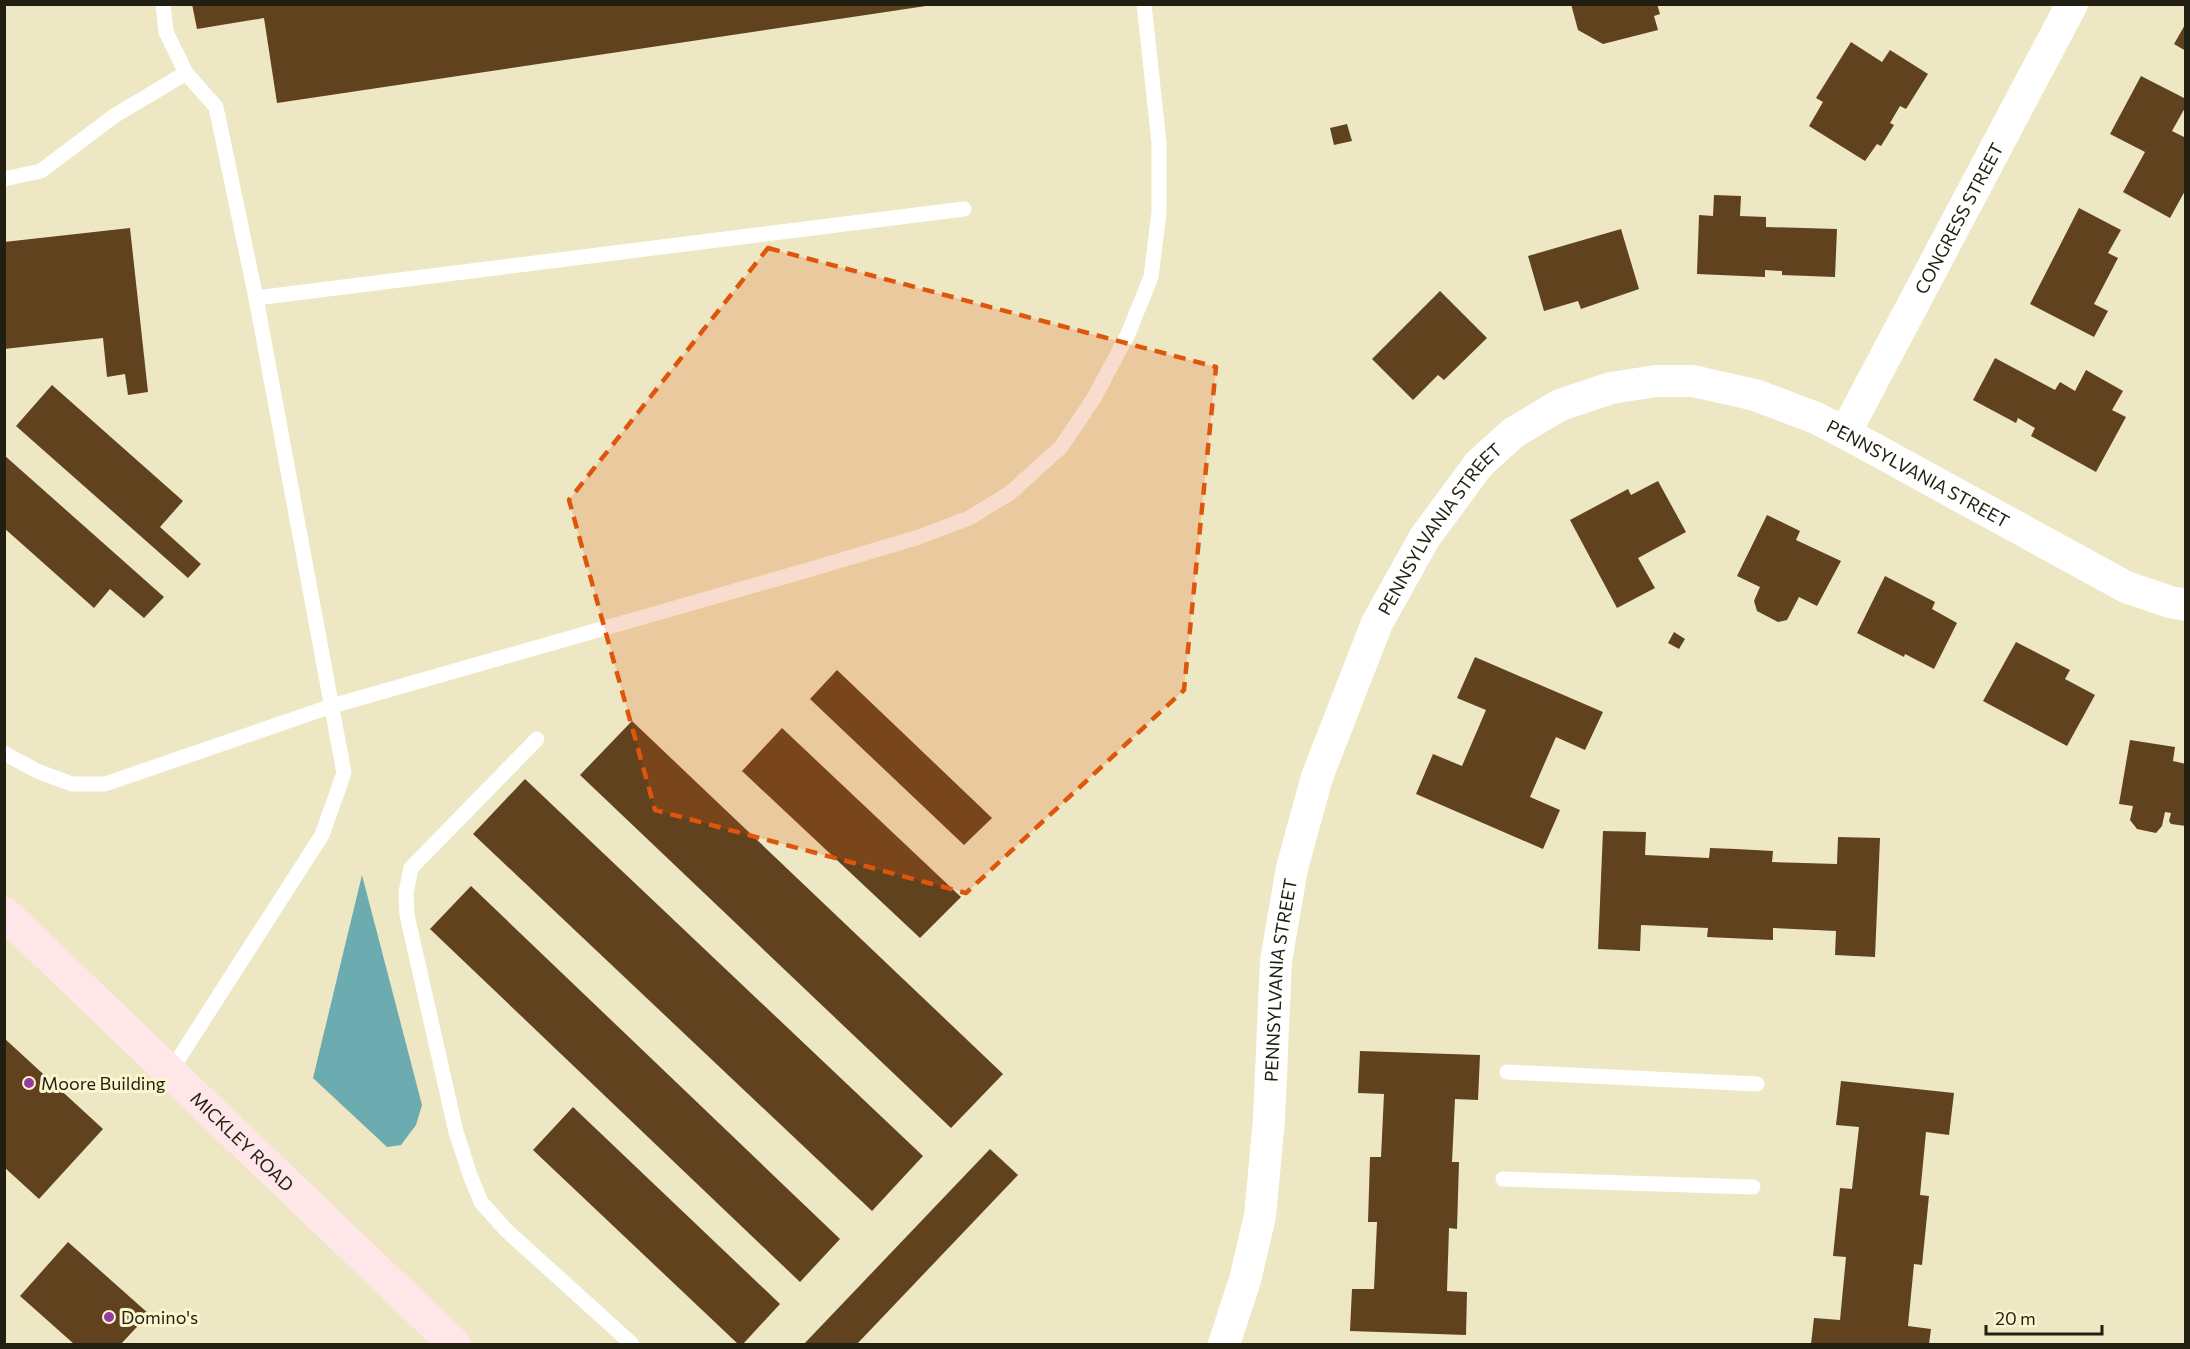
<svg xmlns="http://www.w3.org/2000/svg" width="2190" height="1349" viewBox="0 0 2190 1349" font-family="Commissioner,sans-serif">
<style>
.water{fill:#6cabb0}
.building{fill:#61421f}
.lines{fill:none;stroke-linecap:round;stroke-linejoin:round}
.lane{stroke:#fff;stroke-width:15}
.street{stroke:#fff;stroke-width:32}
.secondary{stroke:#ffe6e8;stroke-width:33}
.marked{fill:#de560c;fill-opacity:0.2;stroke:#de560c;stroke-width:4.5;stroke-dasharray:12 8;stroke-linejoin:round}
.poi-dot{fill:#963aa4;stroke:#fbf5d0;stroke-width:2}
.labels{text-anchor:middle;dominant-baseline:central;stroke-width:6;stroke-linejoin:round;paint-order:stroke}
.street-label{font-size:18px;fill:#211f11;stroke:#fbf5d0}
.poi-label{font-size:18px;fill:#211f11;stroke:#fbf5d0;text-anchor:start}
</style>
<rect width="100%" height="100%" fill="#eee7c3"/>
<polygon class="water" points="362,875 422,1105 416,1125 401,1145 387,1147 313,1078"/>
<g class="building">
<polygon points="192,4 926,4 926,6 277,103 264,18 197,29"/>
<polygon points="1571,4 1657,4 1660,14 1654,16 1658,30 1603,44 1578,30"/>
<polygon points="2186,23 2186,51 2174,44"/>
<polygon points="1851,42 1882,62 1890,50 1928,74 1906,109 1900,106 1890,123 1894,125 1881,146 1877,144 1865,161 1809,126 1823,102 1816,98"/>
<polygon points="2141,76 2186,99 2186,106 2172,131 2186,138 2186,189 2170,218 2123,192 2145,152 2110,134"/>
<polygon points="1347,124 1352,141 1334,145 1330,128"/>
<polygon points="1714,195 1741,196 1740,216 1766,217 1766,227 1837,229 1835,277 1782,275 1782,271 1765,270 1765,277 1697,274 1699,215 1713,216"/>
<polygon points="2079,208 2121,230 2108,253 2118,258 2094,304 2108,311 2094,337 2030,304"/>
<polygon points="130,228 148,392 128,395 125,374 107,377 103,338 4,349 4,242"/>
<polygon points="1621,229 1639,289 1581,309 1578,301 1544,311 1528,256"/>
<polygon points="1440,291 1487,338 1444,380 1438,375 1413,400 1372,359"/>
<polygon points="1995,358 2055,390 2060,382 2075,391 2086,370 2123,391 2112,410 2126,417 2096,472 2031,436 2035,428 2018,418 2016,423 1973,400"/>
<polygon points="52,385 183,501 160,527 201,564 188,578 16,426"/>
<polygon points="4,455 164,597 144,618 110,589 94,608 4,528"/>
<polygon points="1658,481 1686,532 1638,558 1655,588 1617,608 1570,520 1628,489 1631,495"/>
<polygon points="1767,515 1800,531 1796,540 1841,561 1817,606 1799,597 1787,620 1778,622 1757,611 1754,601 1760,587 1737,576"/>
<polygon points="1885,576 1935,602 1932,609 1957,623 1934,669 1905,654 1904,657 1857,633"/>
<polygon points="1674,632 1685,639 1679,649 1668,643"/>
<polygon points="2016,642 2070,670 2065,679 2095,695 2067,746 1983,701"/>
<polygon points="1475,657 1603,712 1585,750 1556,737 1530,797 1560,810 1543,849 1416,794 1433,754 1462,766 1486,710 1457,698"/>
<polygon points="837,670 992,818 964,845 810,699"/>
<polygon points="632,721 1003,1074 951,1128 580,775"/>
<polygon points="782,728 961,897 920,938 742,771"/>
<polygon points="2130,740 2175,747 2173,761 2186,764 2186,826 2171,824 2169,821 2171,813 2165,812 2162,826 2156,833 2137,829 2130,820 2133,806 2119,804"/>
<polygon points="525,779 923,1156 872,1211 473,834"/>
<polygon points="1603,831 1646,832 1645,855 1709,858 1710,848 1736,849 1773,851 1772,862 1837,864 1838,837 1880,838 1875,957 1835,955 1836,931 1773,928 1773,940 1707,937 1708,928 1641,925 1640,951 1598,949"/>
<polygon points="471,886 840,1239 800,1282 430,929"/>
<polygon points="4,1038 103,1129 39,1199 4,1167"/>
<polygon points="1360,1051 1480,1055 1478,1100 1455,1099 1452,1162 1459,1162 1457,1229 1449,1228 1447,1291 1467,1292 1466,1335 1350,1331 1352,1289 1374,1289 1377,1222 1368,1222 1370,1157 1381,1157 1384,1094 1358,1093"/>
<polygon points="1841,1081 1954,1093 1949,1135 1926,1132 1920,1195 1929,1196 1922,1265 1914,1264 1908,1326 1931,1329 1929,1344 1811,1344 1814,1318 1840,1320 1846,1257 1833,1256 1840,1188 1852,1189 1859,1127 1836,1125"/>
<polygon points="573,1107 780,1304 743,1344 738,1344 533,1150"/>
<polygon points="990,1149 1018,1175 857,1344 804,1344"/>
<polygon points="68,1242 149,1314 121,1344 74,1344 20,1296"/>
</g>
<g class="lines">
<g class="lane">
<polyline points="163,4 166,32 186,73 216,107 256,298 344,773 322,835 170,1072"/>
<polyline points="4,179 41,171 114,116 186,73"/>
<polyline points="256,298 964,209"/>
<polyline points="537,739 411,868 406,892 407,915 456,1132 470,1175 481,1202 506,1230 632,1344"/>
<polyline points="4,753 37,771 72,784 105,784 332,706 808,570 919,537 969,518 1010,493 1061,447 1094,398 1128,334 1151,277 1159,212 1159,143 1144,4"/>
<polyline points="1507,1072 1757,1084"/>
<polyline points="1503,1179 1753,1187"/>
</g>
<g class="street">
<path id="s1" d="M1845,433l227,-429"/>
<path id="s2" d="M1224,1344l21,-64 15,-64 9,-97 7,-158 16,-93 25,-91 60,-154 48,-86 54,-73 34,-31 47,-28 51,-17 45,-7h37l62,14 61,23 29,15 281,154 44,15 16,3"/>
</g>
<path class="secondary" id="s3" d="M4,913l450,431"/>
</g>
<path class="marked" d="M768,248l448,119 -32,323 -218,203 -311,-83 -86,-310z"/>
<g class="poi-dot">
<circle cx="29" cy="1083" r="6"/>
<circle cx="109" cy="1317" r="6"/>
</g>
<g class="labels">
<g class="street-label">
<text stroke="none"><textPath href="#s1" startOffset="243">CONGRESS STREET</textPath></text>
<text stroke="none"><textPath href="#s2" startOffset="1414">PENNSYLVANIA STREET</textPath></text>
<text stroke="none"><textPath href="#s2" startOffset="856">PENNSYLVANIA STREET</textPath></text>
<text stroke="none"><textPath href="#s2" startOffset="370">PENNSYLVANIA STREET</textPath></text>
<text stroke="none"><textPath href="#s3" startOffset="330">MICKLEY ROAD</textPath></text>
</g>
<g class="poi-label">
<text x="41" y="1083">Moore Building</text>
<text x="121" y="1317">Domino's</text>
</g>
</g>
<rect width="2190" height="1349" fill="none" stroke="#211f11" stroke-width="12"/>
<path d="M1986 1325v9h116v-9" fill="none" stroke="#211f11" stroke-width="3"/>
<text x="1995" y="1325" font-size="18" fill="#211f11" stroke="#fbf5d0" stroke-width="4.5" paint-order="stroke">20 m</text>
</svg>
